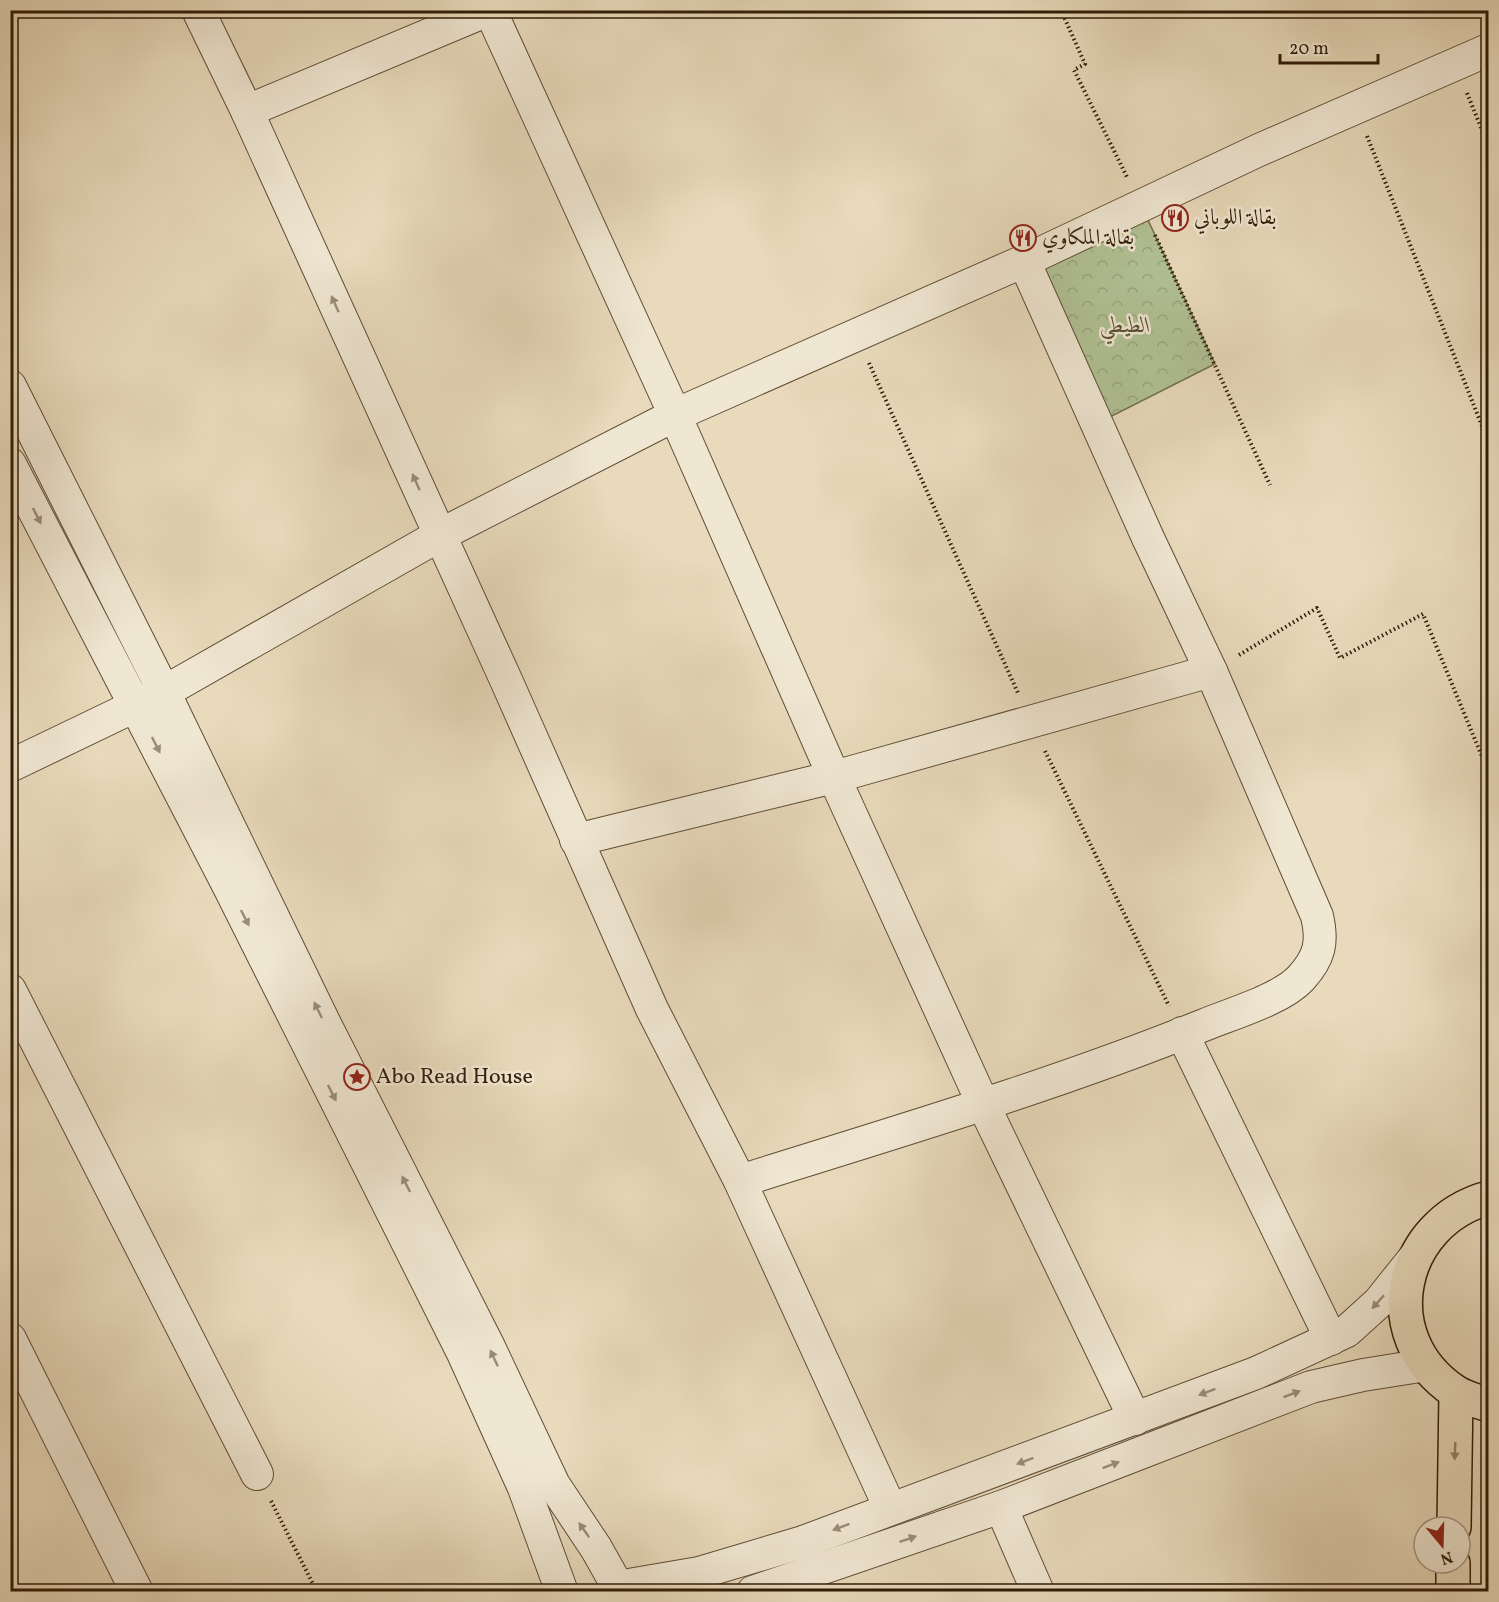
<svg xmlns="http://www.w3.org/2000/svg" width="1499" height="1602" viewBox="0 0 1499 1602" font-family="Vollkorn,Amiri,serif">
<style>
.park{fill:url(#park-crowns);stroke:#706e4e;stroke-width:1.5}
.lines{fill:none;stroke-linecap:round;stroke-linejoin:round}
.minor-casing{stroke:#5f4c35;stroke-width:34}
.major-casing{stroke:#311c08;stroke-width:36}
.path{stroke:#311c08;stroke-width:4;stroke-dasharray:1.5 3;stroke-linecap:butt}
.minor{stroke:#f0e7d3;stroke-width:32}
.major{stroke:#e8dabb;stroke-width:33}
.oneway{fill:#9a8c78}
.oneway2{fill:#96846a}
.labels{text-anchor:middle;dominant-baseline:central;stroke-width:5;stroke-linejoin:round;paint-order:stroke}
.poi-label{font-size:22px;fill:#311c08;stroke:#f0e7d3;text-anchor:start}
.park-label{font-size:22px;font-style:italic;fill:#574e32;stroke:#f0e7d3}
</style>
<defs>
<pattern id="park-crowns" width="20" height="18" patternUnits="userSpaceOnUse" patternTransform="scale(1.5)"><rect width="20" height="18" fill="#b0c194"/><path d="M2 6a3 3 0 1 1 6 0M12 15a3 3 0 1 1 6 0" fill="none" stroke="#98a57e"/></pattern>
</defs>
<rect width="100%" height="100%" fill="#e8dabb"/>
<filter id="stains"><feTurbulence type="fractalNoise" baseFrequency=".00333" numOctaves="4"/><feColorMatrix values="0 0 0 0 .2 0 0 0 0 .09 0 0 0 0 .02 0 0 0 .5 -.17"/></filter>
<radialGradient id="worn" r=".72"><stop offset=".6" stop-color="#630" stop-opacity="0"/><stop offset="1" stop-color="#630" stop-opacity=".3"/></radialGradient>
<polygon class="park" points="1141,205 1215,364 1096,424 1024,261"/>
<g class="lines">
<defs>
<g id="minor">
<polyline points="198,10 247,111 506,680 652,1009 740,1181 890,1508"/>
<polyline points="490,10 675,415 834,777 983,1104 1135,1419"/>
<polyline points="247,111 488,10"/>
<polyline points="10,386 164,692 324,1022 489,1347 554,1485 596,1548 614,1580"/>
<polyline points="10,464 228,885 462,1351 524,1488 562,1592"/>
<polyline points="10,766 164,692 440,535 675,415 1024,261 1259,150 1488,50"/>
<polyline points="576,840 834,777 1211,671"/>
<polyline points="10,990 257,1474"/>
<polyline points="1182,1033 1331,1339"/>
<path d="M740,1181c156,-49 313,-95 464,-156 27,-11 78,-26 97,-47 19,-21 22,-36 16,-62l-106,-245 -63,-133 -124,-277"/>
<polyline points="10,1339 137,1592"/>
<polyline points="1001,1507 1038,1592"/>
<polyline points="623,1586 699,1573 803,1542 1256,1373 1347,1331 1379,1302 1415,1257"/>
<polyline points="753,1592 1001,1507 1311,1387 1363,1375 1426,1365"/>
</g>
<g id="major">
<path d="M1488,1198c-90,25 -114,139 -34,193 10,7 24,10 34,14"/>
<polyline points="1454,1527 1456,1393"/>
<polyline points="1453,1592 1453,1563"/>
</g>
</defs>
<use href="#minor" class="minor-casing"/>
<use href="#major" class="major-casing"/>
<g class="path">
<polyline points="1061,10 1085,64 1074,70 1127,177"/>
<polyline points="1467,93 1488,145"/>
<polyline points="1367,136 1488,441"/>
<polyline points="1155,235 1270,485"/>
<polyline points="869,363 1018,693"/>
<polyline points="1239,655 1317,608 1340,658 1423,614 1488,771"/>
<polyline points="1045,751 1169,1006"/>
<polyline points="271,1501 317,1592"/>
</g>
<use href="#minor" class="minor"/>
<use href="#major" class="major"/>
</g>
<defs><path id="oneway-solid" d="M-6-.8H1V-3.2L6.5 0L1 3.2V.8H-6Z" transform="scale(1.5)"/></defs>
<g class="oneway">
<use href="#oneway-solid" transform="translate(335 304) rotate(-114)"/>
<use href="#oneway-solid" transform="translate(416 482) rotate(-114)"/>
<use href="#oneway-solid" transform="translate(37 516) rotate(63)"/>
<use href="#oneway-solid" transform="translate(156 745) rotate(63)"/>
<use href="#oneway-solid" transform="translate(245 918) rotate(63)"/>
<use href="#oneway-solid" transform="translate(318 1010) rotate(-116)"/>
<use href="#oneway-solid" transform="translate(332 1093) rotate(63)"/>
<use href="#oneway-solid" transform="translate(406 1184) rotate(-117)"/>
<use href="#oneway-solid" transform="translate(1378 1302) rotate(132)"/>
<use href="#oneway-solid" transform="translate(494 1358) rotate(-115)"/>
<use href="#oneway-solid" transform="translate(1207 1392) rotate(159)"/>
<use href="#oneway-solid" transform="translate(1292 1394) rotate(-21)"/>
<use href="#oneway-solid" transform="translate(1025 1461) rotate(159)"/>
<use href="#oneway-solid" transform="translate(1111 1465) rotate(-21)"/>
<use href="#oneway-solid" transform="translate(841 1527) rotate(159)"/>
<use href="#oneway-solid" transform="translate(584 1530) rotate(-125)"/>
<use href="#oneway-solid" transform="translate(908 1539) rotate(-19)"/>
</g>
<use class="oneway2" href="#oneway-solid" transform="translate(1455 1451) rotate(92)"/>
<defs>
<symbol id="restaurant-ring" viewBox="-11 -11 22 22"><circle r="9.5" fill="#f0e7d3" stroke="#8f2418" stroke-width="1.5"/><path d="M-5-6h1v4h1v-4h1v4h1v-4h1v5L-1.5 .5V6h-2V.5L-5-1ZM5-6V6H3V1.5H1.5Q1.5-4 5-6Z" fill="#8f2418"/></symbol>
<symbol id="sight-ring" viewBox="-11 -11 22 22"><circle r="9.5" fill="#f0e7d3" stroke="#8f2418" stroke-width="1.5"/><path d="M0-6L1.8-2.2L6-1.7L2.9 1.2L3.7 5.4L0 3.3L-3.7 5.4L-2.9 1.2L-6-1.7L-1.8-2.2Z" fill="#8f2418"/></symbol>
</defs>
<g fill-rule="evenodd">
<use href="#restaurant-ring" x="1160" y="203" width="30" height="30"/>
<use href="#restaurant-ring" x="1008" y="223" width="30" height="30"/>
<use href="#sight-ring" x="342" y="1062" width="30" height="30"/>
</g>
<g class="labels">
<g class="poi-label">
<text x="1194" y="218">بقالة اللوباني</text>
<text x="1042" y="238">بقالة الملكاوي</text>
<text x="376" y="1077">Abo Read House</text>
</g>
<g class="park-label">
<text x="1125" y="326">الطيطي</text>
</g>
</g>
<rect width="1499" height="1602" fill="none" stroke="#e8dabb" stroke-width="36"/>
<rect x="12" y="12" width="1475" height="1578" fill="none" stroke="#311c08" stroke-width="3"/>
<rect x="18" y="18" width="1463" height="1566" fill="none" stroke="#311c08" stroke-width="1.5"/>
<g transform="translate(1442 1545) rotate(161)"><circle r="28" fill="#f0e7d3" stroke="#a49682" stroke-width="1.5"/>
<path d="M0-4.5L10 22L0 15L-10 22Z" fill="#8f2418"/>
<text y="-9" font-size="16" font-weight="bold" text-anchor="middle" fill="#311c08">N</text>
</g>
<path d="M1280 54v9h98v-9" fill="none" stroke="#311c08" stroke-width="3"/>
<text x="1289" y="54" font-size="18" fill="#311c08" stroke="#f0e7d3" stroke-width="4.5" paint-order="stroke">20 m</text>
<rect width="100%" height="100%" filter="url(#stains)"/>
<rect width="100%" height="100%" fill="url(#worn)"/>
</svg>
